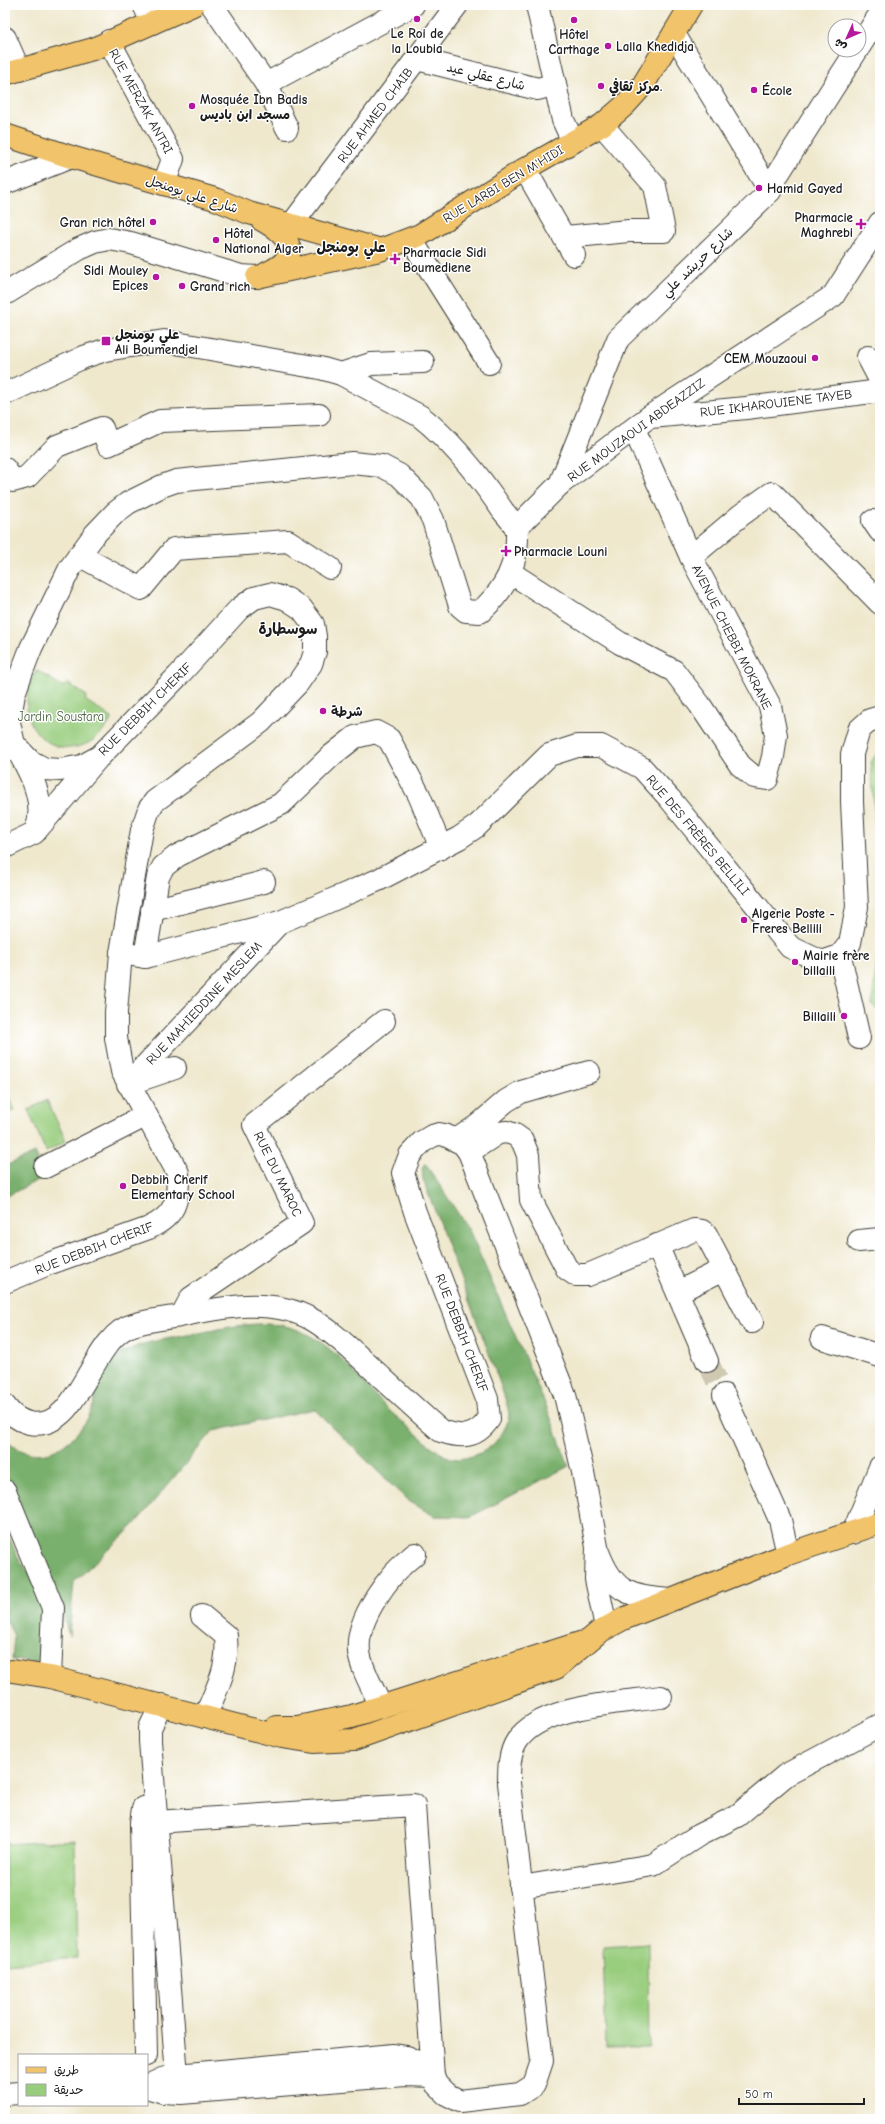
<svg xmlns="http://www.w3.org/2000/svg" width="885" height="2124" viewBox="0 0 885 2124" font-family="'Comic Neue','Playpen Sans Arabic',sans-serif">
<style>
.green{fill:#99cd7e;stroke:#5a744d}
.forest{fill:#7ab06d;stroke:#4b6644}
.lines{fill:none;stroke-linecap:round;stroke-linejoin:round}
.minor-tunnel{stroke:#cfc9b2;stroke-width:22;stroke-dasharray:22 11;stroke-linecap:butt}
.minor-casing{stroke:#3c3b37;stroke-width:24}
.major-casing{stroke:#3c3b37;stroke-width:24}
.minor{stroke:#fff;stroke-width:22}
.major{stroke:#f1c36a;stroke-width:22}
.poi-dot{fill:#b5179e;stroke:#fff;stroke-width:1.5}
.labels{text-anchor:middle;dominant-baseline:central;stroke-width:3;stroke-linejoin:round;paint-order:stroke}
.poi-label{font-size:13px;font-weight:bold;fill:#1c1c1c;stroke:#fff;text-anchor:start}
.street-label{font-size:13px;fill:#1c1c1c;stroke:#fff}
.park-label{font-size:13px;fill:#4e6343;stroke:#fff}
.neighbourhood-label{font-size:14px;font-weight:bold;fill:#1c1c1c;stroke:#fff}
.quarter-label{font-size:15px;font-weight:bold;fill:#1c1c1c;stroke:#fff}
</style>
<rect width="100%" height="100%" fill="#fff"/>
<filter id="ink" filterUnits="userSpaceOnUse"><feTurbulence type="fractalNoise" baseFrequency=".025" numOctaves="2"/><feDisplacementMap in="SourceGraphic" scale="8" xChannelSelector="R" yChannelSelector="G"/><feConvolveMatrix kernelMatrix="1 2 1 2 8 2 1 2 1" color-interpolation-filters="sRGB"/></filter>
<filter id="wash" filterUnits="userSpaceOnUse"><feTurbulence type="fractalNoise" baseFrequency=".012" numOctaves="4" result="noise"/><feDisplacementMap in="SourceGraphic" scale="16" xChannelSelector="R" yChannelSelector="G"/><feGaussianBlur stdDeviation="0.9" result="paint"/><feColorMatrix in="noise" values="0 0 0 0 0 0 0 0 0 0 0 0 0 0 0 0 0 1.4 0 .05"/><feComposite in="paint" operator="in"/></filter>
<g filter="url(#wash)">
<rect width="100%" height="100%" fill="#efe8cd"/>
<g class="green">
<path d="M36,670l28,17 3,-4 20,13 -2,4 27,18c-32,61 -112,20 -76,-48z"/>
<polygon points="880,749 880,891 871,762"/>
<polygon points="880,933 880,1012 872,1005"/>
<polygon points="5,1088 15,1110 5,1112"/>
<polygon points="47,1100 66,1141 46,1152 28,1110"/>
<polygon points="75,1840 77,1958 5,1964 5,1844"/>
<polygon points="648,1943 649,2047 606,2047 603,1946"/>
</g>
<g class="forest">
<polygon points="35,1153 46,1176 5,1197 5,1166"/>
<path d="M425,1163l44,67 78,178 22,58 -99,51 -36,-1 -27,-16 -93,-91 -101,22 -79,94 -60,57 -5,54 -12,-42 -52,-115v-39c31,26 60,13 81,-19 13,-19 9,-48 30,-64 18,-14 45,-17 67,-21 35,-6 80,-20 115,-6 36,14 60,48 86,75 10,11 23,20 34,30 8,7 18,16 28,21 12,6 23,1 34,-3 13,-5 28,-24 29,-38 0,-9 -17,-53 -21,-64 -22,-57 -43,-114 -65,-171l-1,-11z"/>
<polygon points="5,1527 18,1558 42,1591 44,1663 12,1660 14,1636 5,1618"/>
</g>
</g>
<g filter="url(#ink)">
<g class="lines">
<polyline class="minor-tunnel" points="707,1361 724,1395"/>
<defs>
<g id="minor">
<polyline points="144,5 152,23"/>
<polyline points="212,5 266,84 287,128"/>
<polyline points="537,5 563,120 573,142"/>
<polyline points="674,34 770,191"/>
<polyline points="5,38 19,70"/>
<polyline points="109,41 173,159 164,184"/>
<polyline points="859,47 880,14"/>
<polyline points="417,59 538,89 555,84"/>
<polyline points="266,84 413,5"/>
<polyline points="525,169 574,255"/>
<polyline points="5,183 71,157"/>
<polyline points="292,224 457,5"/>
<polyline points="565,237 629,231 664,231 655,186 602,125"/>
<polyline points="417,249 489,363"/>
<polyline points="5,294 79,249 95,242 109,239 131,243 241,276 257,277"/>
<polyline points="868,357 880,380"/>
<polyline points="341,374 371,364 423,362"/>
<path d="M5,394l79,-37 21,-7 59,-9 156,27 21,6 79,42c33,26 60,61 83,95 4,5 10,11 13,17 2,7 1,15 0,22 -4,26 -16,44 -36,62l-14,-1 -6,-5 -27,-86 -11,-22 -23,-23 -17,-9 -30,-3 -176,18 -14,5 -34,17 -13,10 -20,21 -25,34 -39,80 -10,26 -7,20 -5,29 5,21 16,17 15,8 15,1 22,-4 18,-10 78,-80 61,-67 15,-11 16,-4 17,5 15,10 11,15 2,12v16l-4,12 -13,19 -37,39 -106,79 -6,8 -7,21 -21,123 -5,59v26l6,33 56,102c0,29 -2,42 -29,55l-101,36 -43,18"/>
<polyline points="651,417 746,408 880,391"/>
<polyline points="634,429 691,557"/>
<polyline points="5,469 13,481 27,477 57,446 102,428 108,445 160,421 319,415"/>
<polyline points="560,484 618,339 770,191 778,174 857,50"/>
<polyline points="873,521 880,531"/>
<polyline points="516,528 560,484 649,417 833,296 880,223"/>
<polyline points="79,555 141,589 174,549 288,541 330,568"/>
<polyline points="511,573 620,643 674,671 700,705 740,765 754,777 767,779 773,757 776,735 770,706 691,557 741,515 772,493 880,603"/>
<path d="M19,753c14,24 27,51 17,78"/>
<polyline points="5,847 34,833 97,759"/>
<polyline points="152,910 264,882"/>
<polyline points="121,953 145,957 280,922 325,903 378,880 459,838 477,826 549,755 577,746 601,746 642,768 670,799 790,947 822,962 840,956 850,943 857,907 852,802 852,754 859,730 870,720 880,717"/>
<polyline points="840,956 859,1038"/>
<polyline points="145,957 158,877 163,867 177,856 281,804 331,756 355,737 376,732 389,739 419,795 441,848"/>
<polyline points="131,1083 175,1068"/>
<polyline points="128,1084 280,922"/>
<polyline points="456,1140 477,1126 506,1101 521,1092 589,1072"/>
<polyline points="469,1152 498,1133 507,1132 515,1135 522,1140 528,1155 531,1200 567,1269 576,1275 588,1275 694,1230 702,1231 706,1234 752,1322"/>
<polyline points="45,1167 145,1116"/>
<polyline points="859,1241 880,1239"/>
<polyline points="657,1245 707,1361"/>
<polyline points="678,1292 724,1269"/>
<polyline points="182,1315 191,1298 302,1223 254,1125 384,1021"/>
<polyline points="822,1338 880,1356"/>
<polyline points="724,1395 780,1520 788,1554"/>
<path d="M5,1406c6,9 13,14 24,17 51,11 61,-87 104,-98 13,-4 28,-6 41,-8 44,-9 96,-21 137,2 20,11 37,28 54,43 25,23 50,47 76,69 21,7 35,7 48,-12l-2,-20 -72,-187 -12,-39 7,-18 12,-13 10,-6 7,-2 6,1 18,9 6,8 96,243 18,77 14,75 -1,32 10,48"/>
<polyline points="5,1491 53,1608 50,1677"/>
<polyline points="853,1533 880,1467"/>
<path d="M598,1552c16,42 31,44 72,48"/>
<path d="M202,1616l24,20c3,33 -9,51 -21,81"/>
<polyline points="161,1705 150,1728 150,1741 177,2075"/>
<path d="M381,1707c-6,-15 -20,-38 -22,-55 -4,-33 31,-79 56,-98"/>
<polyline points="143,1808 141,1823 146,2055"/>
<polyline points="141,1823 414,1805 433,2076 405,2075 181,2093 163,2092 147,2087"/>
<polyline points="521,1887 653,1865 699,1835 737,1816 786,1775 880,1725"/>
<path d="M147,2086l15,-7 15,-4 217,-20 13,2 9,4 17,15 3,8 10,10 14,7 60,-7 14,-9 8,-24 -33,-278c0,-14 0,-30 8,-42 23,-36 104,-38 144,-44"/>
<polyline points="5,2094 19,2093"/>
</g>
<g id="major">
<polyline points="5,74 93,49 193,5"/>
<polyline points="5,135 71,157 215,199 249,213 378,249"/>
<path d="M262,220c28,16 42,36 5,53"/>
<polyline points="257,277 380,250 420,235 525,169 602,125 625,105 643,85 691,5"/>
<polyline points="12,1671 50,1677 282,1737 314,1742 354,1740 556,1668 599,1632 623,1619 788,1554 880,1523"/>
<polyline points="276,1727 297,1727 352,1716 583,1642"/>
</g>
</defs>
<use href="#minor" class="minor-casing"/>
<use href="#major" class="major-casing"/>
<use href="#minor" class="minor"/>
<use href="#major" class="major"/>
</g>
</g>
<g class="poi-dot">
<circle cx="417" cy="19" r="4"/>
<circle cx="574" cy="20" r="4"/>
<circle cx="608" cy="46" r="4"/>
<circle cx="601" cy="86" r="4"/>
<circle cx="754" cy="90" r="4"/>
<circle cx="192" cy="106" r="4"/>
<circle cx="759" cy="188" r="4"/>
<circle cx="153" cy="222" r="4"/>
<path d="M859 218h4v4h4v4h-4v4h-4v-4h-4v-4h4z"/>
<circle cx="216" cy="240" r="4"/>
<path d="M393 253h4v4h4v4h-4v4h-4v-4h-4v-4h4z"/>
<circle cx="156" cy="277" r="4"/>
<circle cx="182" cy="286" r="4"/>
<rect x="101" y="336" width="10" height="10" rx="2"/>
<circle cx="815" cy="358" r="4"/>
<path d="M504 545h4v4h4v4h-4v4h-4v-4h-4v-4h4z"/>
<circle cx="323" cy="711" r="4"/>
<circle cx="744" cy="920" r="4"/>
<circle cx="795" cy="962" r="4"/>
<circle cx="844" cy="1016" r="4"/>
<circle cx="123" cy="1186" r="4"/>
</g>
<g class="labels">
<g class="poi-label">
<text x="417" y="33" text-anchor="middle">Le Roi de<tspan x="417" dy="15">la Loubia</tspan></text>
<text x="574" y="34" text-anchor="middle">Hôtel<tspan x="574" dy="15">Carthage</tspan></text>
<text x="616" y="46">Lalla Khedidja</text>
<text x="609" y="86">مركز ثقافي.</text>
<text x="762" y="90">École</text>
<text x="200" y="99">Mosquée Ibn Badis<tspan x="200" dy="15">مسجد ابن باديس</tspan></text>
<text x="767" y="188">Hamid Gayed</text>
<text x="853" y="217" text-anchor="end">Pharmacie<tspan x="853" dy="15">Maghrebi</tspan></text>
<text x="145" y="222" text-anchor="end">Gran rich hôtel</text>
<text x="224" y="233">Hôtel<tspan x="224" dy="15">National Alger</tspan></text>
<text x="403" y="252">Pharmacie Sidi<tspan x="403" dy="15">Boumediene</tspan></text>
<text x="148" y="270" text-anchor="end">Sidi Mouley<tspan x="148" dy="15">Epices</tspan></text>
<text x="190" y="286">Grand rich</text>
<text x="115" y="334">علي بومنجل<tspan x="115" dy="15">Ali Boumendjel</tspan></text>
<text x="807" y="358" text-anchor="end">CEM Mouzaoui</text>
<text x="514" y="551">Pharmacie Louni</text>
<text x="331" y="711">شرطة</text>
<text x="752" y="913">Algerie Poste -<tspan x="752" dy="15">Freres Bellili</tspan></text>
<text x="803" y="955">Mairie frère<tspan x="803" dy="15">billaili</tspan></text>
<text x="836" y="1016" text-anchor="end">Billaili</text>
<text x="131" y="1179">Debbih Cherif<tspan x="131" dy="15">Elementary School</tspan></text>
</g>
<g class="street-label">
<text transform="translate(486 76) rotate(14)">شارع عقلي عيد</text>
<text transform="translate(141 101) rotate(61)">RUE MERZAK ANTRI</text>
<text transform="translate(375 115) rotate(-53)">RUE AHMED CHAIB</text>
<text transform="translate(503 184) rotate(-31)">RUE LARBI BEN M'HIDI</text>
<text transform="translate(192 194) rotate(18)">شارع علي بومنجل</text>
<text transform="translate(697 262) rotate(-44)">شارع حريشد علي</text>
<text transform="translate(776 403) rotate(-7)">RUE IKHAROUIENE TAYEB</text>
<text transform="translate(636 430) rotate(-36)">RUE MOUZAOUI ABDEAZZIZ</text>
<text transform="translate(732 637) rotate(63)">AVENUE CHEBBI MOKRANE</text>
<text transform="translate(145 709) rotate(-45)">RUE DEBBIH CHERIF</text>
<text transform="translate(698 835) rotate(50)">RUE DES FRÈRES BELLILI</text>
<text transform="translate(204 1003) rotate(-47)">RUE MAHIEDDINE MESLEM</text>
<text transform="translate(278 1174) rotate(64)">RUE DU MAROC</text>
<text transform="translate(94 1248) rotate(-21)">RUE DEBBIH CHERIF</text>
<text transform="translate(462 1333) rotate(69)">RUE DEBBIH CHERIF</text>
</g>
<g class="park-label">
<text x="61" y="716">Jardin Soustara</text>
</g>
<g class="neighbourhood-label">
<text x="351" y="247">علي بومنجل</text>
</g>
<g class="quarter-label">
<text x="288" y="629">سوسطارة</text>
</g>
</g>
<rect width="885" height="2124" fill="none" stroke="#fff" stroke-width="20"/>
<rect x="18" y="2054" width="130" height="52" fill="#ffffff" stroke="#a4a4a4"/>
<rect x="26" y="2067" width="20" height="6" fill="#f1c36a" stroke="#a4a4a4"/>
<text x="54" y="2074" font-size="12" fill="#1c1c1c">طريق</text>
<rect x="26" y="2084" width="20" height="12" fill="#99cd7e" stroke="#a4a4a4"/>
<text x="54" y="2094" font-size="12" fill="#1c1c1c">حديقة</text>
<g transform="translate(847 38) rotate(225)"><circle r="19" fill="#ffffff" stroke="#a4a4a4"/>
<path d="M0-3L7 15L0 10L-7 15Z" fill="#b5179e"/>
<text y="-6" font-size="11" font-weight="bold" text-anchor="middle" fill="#1c1c1c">ش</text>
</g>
<path d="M739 2098v6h125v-6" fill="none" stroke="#1c1c1c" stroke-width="2"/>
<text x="745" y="2098" font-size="12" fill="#1c1c1c" stroke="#ffffff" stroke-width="3" paint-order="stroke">50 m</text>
</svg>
